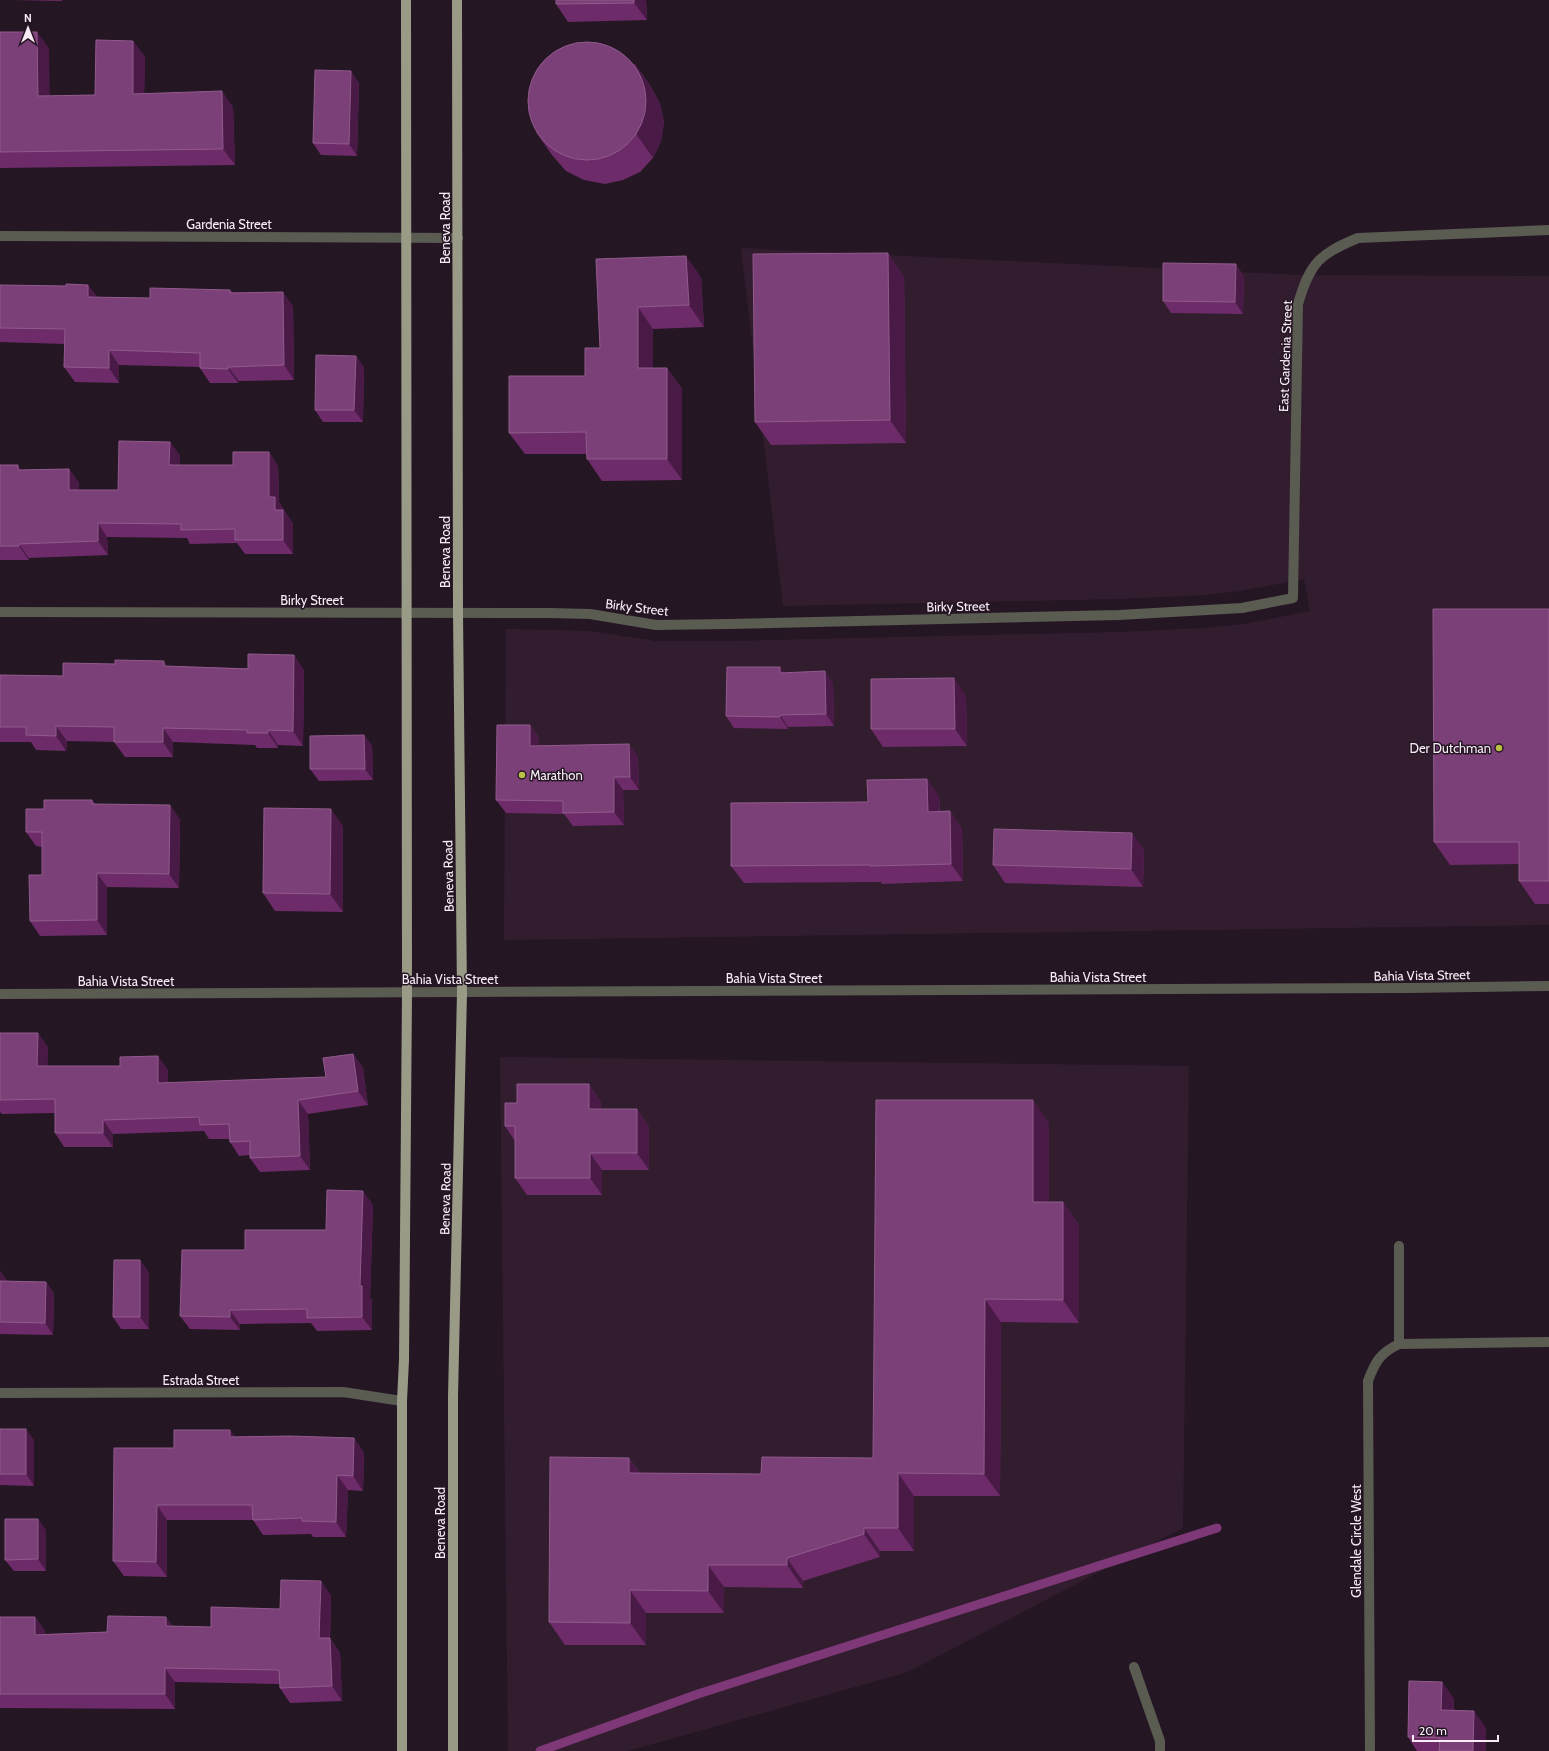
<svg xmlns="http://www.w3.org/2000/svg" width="1549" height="1751" viewBox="0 0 1549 1751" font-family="Cabin,sans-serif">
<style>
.built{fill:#321d2f}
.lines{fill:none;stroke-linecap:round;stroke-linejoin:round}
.stream{stroke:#7e3777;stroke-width:9}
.minor{stroke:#5a5b51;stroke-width:10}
.major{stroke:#9a9b87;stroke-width:10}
.wall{fill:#6d2c69}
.shaded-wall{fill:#4a1a47}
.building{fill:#7c4078;stroke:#905b8c}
.poi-dot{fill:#bbc044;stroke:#251624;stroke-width:1.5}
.labels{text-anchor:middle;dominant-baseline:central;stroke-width:3;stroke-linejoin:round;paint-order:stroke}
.street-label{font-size:13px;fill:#f8edf6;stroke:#251624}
.poi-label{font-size:13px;fill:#f8edf6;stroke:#251624;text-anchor:end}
</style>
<rect width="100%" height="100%" fill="#251624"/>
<g class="built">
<polygon points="741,248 1300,275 1549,276 1549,925 504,940 506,629 589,631 656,641 729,641 1119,632 1207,628 1244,624 1310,611 1304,579 1240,591 1206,595 1118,599 783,606"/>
<polygon points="500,1057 1189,1066 1183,1528 908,1672 628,1751 508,1751"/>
</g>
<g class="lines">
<polyline class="stream" points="540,1751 698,1694 1217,1528"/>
<g class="minor">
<polyline points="0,236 458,238"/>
<path d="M0,612l550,1 40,1 66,11 72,-1 391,-9 123,-7 51,-10 5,-294c12,-41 21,-50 60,-66l191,-8"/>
<polyline points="0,994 1409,988 1549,986"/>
<polyline points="1399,1344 1549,1342"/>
<polyline points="0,1393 343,1392 402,1401"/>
<polyline points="1134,1667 1160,1741 1160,1751"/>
<path d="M1370,1751l-2,-370c7,-19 12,-28 31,-37v-98"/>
</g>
<g class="major">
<polyline points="402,1751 402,1401 404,1360 407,993 406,0"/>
<polyline points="453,1751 453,1397 462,992 458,612 457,0"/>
</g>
</g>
<g class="wall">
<polygon points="14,0 62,0 62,1"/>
<polygon points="556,0 646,0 647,20 568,22 556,4"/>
<polygon points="0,32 49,48 49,96 95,95 133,41 145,57 144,93 233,107 235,165 0,168"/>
<polygon points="635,64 651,87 660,104 664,122 661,141 653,158 640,172 623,180 605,184 584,180 566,171 552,155 536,132"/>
<polygon points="359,83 357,156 321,155 313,143"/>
<polygon points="596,259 701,277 704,327 653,329 653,368 667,368 682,389 682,480 602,481 587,459 586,454 525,454 509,433 585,376 600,348"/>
<polygon points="904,276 906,443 771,445 755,422"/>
<polygon points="1244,276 1243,314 1171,313 1163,301"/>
<polygon points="0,285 66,286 88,285 97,297 150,298 230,290 232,292 293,306 294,380 239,381 238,383 210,383 200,368 200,367 119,365 119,383 75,382 64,367 65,344 0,342"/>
<polygon points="356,356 364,368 363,422 323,422 315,410"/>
<polygon points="170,442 180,456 179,465 233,465 269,452 278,466 279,502 293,524 293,554 245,554 237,543 190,544 187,538 107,537 108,555 29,558 29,560 0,560 0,465 21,470 69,469 79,483 79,490 118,490"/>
<polygon points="1549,609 1549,904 1535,904 1519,881 1519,864 1450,865 1434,842"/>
<polygon points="168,666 304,670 303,746 278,745 278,748 257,748 255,745 173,742 173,757 125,757 114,742 67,741 66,751 36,750 31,742 0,742 0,675 63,676"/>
<polygon points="784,673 833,683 834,726 788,727 788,729 734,728 726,716"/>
<polygon points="966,696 967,746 883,747 871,729"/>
<polygon points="530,725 539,738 539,746 629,744 638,757 639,790 623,790 624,825 573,826 564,814 506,813 496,800"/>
<polygon points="364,735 372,746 373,780 319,781 310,769"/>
<polygon points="939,796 940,811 950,811 962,829 963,881 882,884 881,882 744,883 731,866 868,802"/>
<polygon points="92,800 95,804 180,819 179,888 107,887 107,935 40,936 30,921 42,875 42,847 36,846 26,832 44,809"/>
<polygon points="343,826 343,912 275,911 263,893"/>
<polygon points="1132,833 1144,850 1143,887 1005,883 993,865"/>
<polygon points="0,1033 48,1047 47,1066 168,1070 168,1083 326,1077 353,1054 363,1068 368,1105 308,1114 310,1170 260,1172 250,1158 250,1155 239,1156 230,1142 229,1139 209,1139 204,1131 113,1134 113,1147 64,1147 55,1133 55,1113 2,1114 0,1112"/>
<polygon points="589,1084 601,1102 601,1109 637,1109 649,1127 649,1170 602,1170 602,1195 527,1195 515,1178 515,1141 505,1126 517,1103"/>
<polygon points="1049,1123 1049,1202 1063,1202 1079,1225 1079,1323 1001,1322 1000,1496 914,1496 914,1551 880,1551 880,1557 803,1581 803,1588 724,1587 724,1613 646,1613 646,1645 565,1645 549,1622 629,1458 640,1473 761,1474 873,1458"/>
<polygon points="373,1205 370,1298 372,1300 372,1330 317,1331 311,1323 240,1324 240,1330 190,1329 180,1316 245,1250 326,1230"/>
<polygon points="0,1271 7,1281 46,1282 54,1294 53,1335 0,1334"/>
<polygon points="149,1272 149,1329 121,1329 113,1317"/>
<polygon points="0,1429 34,1440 34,1486 0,1485"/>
<polygon points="235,1437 354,1438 364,1453 363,1491 348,1490 346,1537 313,1537 311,1534 263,1535 253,1520 167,1520 167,1577 124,1576 113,1561 174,1448"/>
<polygon points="46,1530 46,1571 14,1571 5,1560"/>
<polygon points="331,1595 330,1638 340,1653 342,1701 290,1703 280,1688 280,1684 175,1682 175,1709 0,1708 0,1617 35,1617 45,1631 45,1634 107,1632 166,1617 172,1626 211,1627"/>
<polygon points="1442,1682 1454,1699 1454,1710 1486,1728 1486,1751 1417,1751 1408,1737"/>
</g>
<g class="shaded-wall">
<polygon points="634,0 646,0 647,20 634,3"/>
<polygon points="37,32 49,48 50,112 38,96"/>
<polygon points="133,41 145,57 144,110 133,94"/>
<polygon points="635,64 651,87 660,104 664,122 661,141 653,158 637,135"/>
<polygon points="351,71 359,83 357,156 349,144"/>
<polygon points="222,91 233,107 235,165 223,149"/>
<polygon points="888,253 904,276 906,443 890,420"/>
<polygon points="686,256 701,277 704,327 689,305"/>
<polygon points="1236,264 1244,276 1243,314 1235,302"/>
<polygon points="88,285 98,299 88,297"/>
<polygon points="283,292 293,306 294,380 284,365"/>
<polygon points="638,307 653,329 653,390 638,368"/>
<polygon points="109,350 119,365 119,383 109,368"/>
<polygon points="356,356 364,368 363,422 354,410"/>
<polygon points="228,367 239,381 238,383 228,369"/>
<polygon points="667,368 682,389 682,480 667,459"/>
<polygon points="170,442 180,456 179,480 169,465"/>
<polygon points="269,452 278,466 279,502 293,524 293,554 283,540 269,497"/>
<polygon points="18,465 28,480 18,470"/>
<polygon points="69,469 79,483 79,505 69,490"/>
<polygon points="98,523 107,537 108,555 98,541"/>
<polygon points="19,544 29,558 29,560 19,546"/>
<polygon points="294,655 304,670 303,746 293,731"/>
<polygon points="164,661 174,676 164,666"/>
<polygon points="780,667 789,679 780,673"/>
<polygon points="825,671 833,683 834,726 826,714"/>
<polygon points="954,678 966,696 967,746 955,729"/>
<polygon points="780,715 788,727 788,729 780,717"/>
<polygon points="530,725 539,738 539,759 530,746"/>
<polygon points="56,726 67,741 66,751 56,736"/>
<polygon points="163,728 173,742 173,757 163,742"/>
<polygon points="268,730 278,745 278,748 268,733"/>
<polygon points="364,735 372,746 373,780 365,769"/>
<polygon points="629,744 638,757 639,790 630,777"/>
<polygon points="614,777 623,790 624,825 614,812"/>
<polygon points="927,779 939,796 940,829 928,812"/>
<polygon points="170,805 180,819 179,888 169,874"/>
<polygon points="331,809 343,826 343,912 330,894"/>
<polygon points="950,811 962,829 963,881 951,864"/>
<polygon points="1132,833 1144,850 1143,887 1131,869"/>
<polygon points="97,873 107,887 107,935 97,920"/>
<polygon points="38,1033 48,1047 47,1080 37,1066"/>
<polygon points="353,1054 363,1068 368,1105 358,1091"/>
<polygon points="158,1056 168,1070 168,1097 158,1083"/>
<polygon points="589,1084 601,1102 601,1127 589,1109"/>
<polygon points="298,1100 308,1114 310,1170 300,1156"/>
<polygon points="1033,1100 1049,1123 1049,1225 1033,1202"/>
<polygon points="637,1109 649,1127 649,1170 637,1153"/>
<polygon points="103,1120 113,1134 113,1147 103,1133"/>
<polygon points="590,1153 602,1170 602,1195 590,1178"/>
<polygon points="363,1191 373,1205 370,1298 372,1300 372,1330 362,1317 360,1286"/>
<polygon points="1063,1202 1079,1225 1079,1323 1063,1300"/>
<polygon points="140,1260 149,1272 149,1329 140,1317"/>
<polygon points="0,1271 7,1281 0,1283"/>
<polygon points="46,1282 54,1294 53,1335 45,1323"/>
<polygon points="985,1299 1001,1322 1000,1496 984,1474"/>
<polygon points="230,1310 240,1324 240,1330 230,1317"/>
<polygon points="26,1429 34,1440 34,1486 26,1474"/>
<polygon points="230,1430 241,1445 230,1437"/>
<polygon points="354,1438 364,1453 363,1491 353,1476"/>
<polygon points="629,1458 645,1480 629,1473"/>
<polygon points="898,1473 914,1496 914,1551 898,1528"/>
<polygon points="337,1475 348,1490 346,1537 336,1522"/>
<polygon points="157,1505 167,1520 167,1577 156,1562"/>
<polygon points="38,1519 46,1530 46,1571 38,1559"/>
<polygon points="864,1528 880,1551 880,1557 864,1534"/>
<polygon points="787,1558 803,1581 803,1588 787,1565"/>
<polygon points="708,1565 724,1587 724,1613 708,1591"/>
<polygon points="321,1581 331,1595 329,1653 319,1638"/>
<polygon points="630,1590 646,1613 646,1645 630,1623"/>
<polygon points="35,1617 45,1631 45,1649 35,1635"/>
<polygon points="166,1617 176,1632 166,1626"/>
<polygon points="330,1638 340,1653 342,1701 332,1686"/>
<polygon points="165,1668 175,1682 175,1709 165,1694"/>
<polygon points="1442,1682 1454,1699 1453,1728 1441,1710"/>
<polygon points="1474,1711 1486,1728 1486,1751 1473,1751"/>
</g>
<g class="building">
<polygon points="556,0 634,0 634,3 556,4"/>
<polygon points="0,32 37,32 38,96 95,95 96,40 133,41 133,94 222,91 223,149 0,152"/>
<circle cx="587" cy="101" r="59"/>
<polygon points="315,70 351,71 349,144 313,143"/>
<polygon points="888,253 890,420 755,422 753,254"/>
<polygon points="686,256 689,305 638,307 638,368 667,368 667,459 587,459 586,432 509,433 509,376 585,376 585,348 600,348 596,259"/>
<polygon points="1163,263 1236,264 1235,302 1163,301"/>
<polygon points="66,284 88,285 88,297 150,298 150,288 230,290 230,293 283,292 284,365 228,367 228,369 200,368 200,353 109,350 109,368 64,367 65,329 0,328 0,285 66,286"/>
<polygon points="316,355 356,356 354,410 315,410"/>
<polygon points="119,441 170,442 169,465 233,465 233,452 269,452 269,497 275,497 275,510 283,510 283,540 235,540 235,529 181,530 181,524 98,523 98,541 19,544 19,546 0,546 0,465 18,465 18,470 69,469 69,490 118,490"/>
<polygon points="1433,609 1549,609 1549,881 1519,881 1519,842 1434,842"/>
<polygon points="248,654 294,655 293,731 268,730 268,733 247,733 247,730 163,728 163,742 114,742 114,727 56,726 56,736 26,735 26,727 0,727 0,675 63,676 63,663 115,664 115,660 164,661 164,666 248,669"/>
<polygon points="727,667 780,667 780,673 825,671 826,714 780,715 780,717 726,716"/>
<polygon points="954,678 955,729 871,729 871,679"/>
<polygon points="497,725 530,725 530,746 629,744 630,777 614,777 614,812 563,813 563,801 496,800"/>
<polygon points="364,735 365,769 310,769 310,736"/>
<polygon points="927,779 928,812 950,811 951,864 870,866 870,865 731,866 731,803 868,802 867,780"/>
<polygon points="44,800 92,800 92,804 170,805 169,874 97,873 97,920 30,921 29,875 42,875 42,832 26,832 26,809 44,809"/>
<polygon points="264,808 331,809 330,894 263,893"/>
<polygon points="994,829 1132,833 1131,869 993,865"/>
<polygon points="0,1033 38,1033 37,1066 120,1066 120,1057 158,1056 158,1083 326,1077 323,1058 353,1054 358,1091 298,1100 300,1156 250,1158 250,1141 230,1142 229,1124 200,1125 199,1117 103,1120 103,1133 55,1133 55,1099 0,1100"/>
<polygon points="517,1084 589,1084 589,1109 637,1109 637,1153 590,1153 590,1178 515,1178 515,1126 505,1126 505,1103 517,1103"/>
<polygon points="876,1100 1033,1100 1033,1202 1063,1202 1063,1300 985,1299 984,1474 898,1473 898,1528 864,1528 864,1534 787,1558 787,1565 708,1565 708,1591 630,1590 630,1623 549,1622 550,1457 629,1458 629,1473 761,1474 762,1457 873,1458"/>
<polygon points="327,1190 363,1191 360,1286 362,1286 362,1317 307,1318 307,1309 230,1310 230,1317 180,1316 182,1250 245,1250 245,1230 326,1230"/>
<polygon points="114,1260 140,1260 140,1317 113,1317"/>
<polygon points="0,1281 46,1282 45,1323 0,1322"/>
<rect x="0" y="1429" width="26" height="45"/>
<polygon points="174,1430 230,1430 230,1437 289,1436 354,1438 353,1476 337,1475 336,1522 302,1521 302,1518 253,1520 252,1505 157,1505 156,1562 113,1561 114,1448 174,1448"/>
<polygon points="5,1519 38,1519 38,1559 5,1560"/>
<polygon points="281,1580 321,1581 319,1638 330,1638 332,1686 280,1688 279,1670 165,1668 165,1694 0,1694 0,1617 35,1617 35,1635 107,1632 108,1616 166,1617 166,1626 211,1627 211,1607 280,1609"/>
<polygon points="1409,1681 1442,1682 1441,1710 1474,1711 1473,1751 1439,1751 1440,1738 1408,1737"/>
</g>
<g class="poi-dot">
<circle cx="1499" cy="748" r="4"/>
<circle cx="522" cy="775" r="4"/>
</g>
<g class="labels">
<g class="street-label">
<text x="229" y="224">Gardenia Street</text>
<text transform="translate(445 228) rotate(-90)">Beneva Road</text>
<text transform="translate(1285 356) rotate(-88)">East Gardenia Street</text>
<text transform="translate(445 552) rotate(-90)">Beneva Road</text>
<text x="312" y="600">Birky Street</text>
<text transform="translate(958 606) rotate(-1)">Birky Street</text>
<text transform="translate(637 607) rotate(7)">Birky Street</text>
<text transform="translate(448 876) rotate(-91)">Beneva Road</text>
<text transform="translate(1422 975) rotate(-1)">Bahia Vista Street</text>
<text x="1098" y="977">Bahia Vista Street</text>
<text x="774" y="978">Bahia Vista Street</text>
<text x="450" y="979">Bahia Vista Street</text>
<text x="126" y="981">Bahia Vista Street</text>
<text transform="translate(445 1199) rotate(-89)">Beneva Road</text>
<text x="201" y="1380">Estrada Street</text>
<text transform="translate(440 1523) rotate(-90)">Beneva Road</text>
<text transform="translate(1356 1541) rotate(-90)">Glendale Circle West</text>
</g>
<g class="poi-label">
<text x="1491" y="748">Der Dutchman</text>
<text x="530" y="775" text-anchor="start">Marathon</text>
</g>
</g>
<g transform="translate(28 28)" stroke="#251624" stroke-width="3" paint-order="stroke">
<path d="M0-3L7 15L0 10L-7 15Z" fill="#f8edf6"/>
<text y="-6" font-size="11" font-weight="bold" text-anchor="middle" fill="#f8edf6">N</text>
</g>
<path d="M1413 1735v6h85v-6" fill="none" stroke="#f8edf6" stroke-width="2"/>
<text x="1419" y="1735" font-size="12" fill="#f8edf6" stroke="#251624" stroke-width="3" paint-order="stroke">20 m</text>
</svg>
